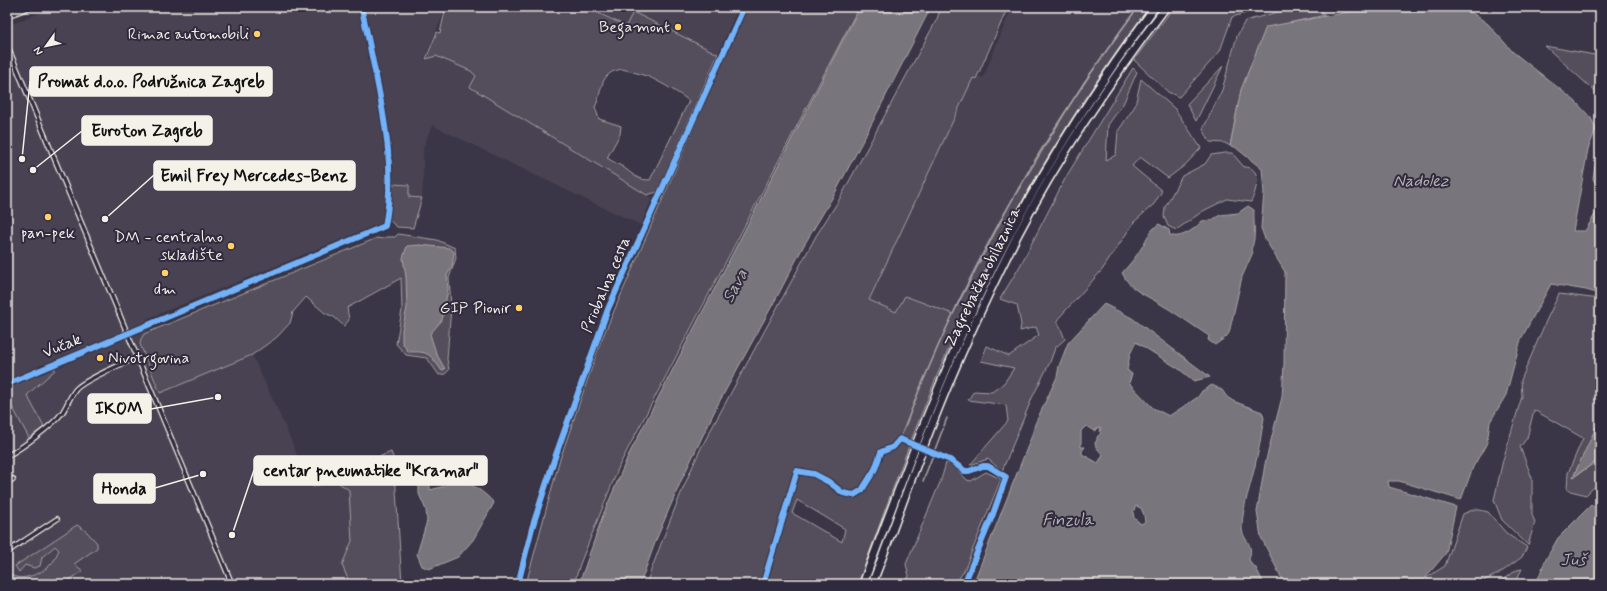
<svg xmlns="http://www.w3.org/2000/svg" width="1607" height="591" viewBox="0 0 1607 591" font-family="Mynerve,sans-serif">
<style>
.built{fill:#484352}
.green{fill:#534e5c;stroke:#a4a0a2;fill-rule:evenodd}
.water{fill:#78747b;stroke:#aaa6a7;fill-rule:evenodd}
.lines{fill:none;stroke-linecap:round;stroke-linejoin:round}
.stream{stroke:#aaa6a7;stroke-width:1.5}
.street-casing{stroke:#f4f1e8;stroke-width:6}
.secondary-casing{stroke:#f4f1e8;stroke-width:8}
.highway-casing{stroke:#f4f1e8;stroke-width:10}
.street{stroke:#2f2a3d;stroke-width:3.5}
.secondary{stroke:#2f2a3d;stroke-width:5.5}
.highway{stroke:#2f2a3d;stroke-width:7}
.cycleway-casing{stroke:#2f2a3d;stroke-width:8}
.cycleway{stroke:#73b2f8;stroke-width:6}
.poi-dot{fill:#ffd166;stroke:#2f2a3d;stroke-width:1.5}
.labels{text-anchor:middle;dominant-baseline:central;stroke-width:4;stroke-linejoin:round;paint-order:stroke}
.poi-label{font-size:16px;fill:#f4f1e8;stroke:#2f2a3d;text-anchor:end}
.street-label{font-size:16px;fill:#f4f1e8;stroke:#2f2a3d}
.water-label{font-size:17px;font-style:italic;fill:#b6b2b2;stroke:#2f2a3d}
.leader{fill:none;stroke:#f4f1e8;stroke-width:1.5}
.callout-dot{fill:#f4f1e8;stroke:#2f2a3d;stroke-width:1.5}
.callout{fill:#f4f1e8;stroke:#f4f1e8;stroke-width:1.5}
.callout-label{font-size:17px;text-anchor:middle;font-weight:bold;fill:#111}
</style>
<rect width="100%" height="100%" fill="#3b3647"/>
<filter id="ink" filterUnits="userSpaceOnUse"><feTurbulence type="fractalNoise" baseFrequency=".025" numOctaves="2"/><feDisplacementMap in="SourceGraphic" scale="8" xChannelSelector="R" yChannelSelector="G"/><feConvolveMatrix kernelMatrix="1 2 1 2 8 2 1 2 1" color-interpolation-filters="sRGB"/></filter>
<g filter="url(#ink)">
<g class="built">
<polygon points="55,7 446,7 424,60 436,55 471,71 476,76 470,87 652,198 641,225 591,202 432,125 423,148 423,184 422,198 409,197 408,185 388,183 389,220 146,319 150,330 144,334 141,339 140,344 160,393 252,355 284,424 309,484 314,487 333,479 349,490 352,541 342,565 350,584 7,584 7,26"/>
<polygon points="601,7 724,7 736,13 718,54 634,12 626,26 598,12"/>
<polygon points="1012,7 1138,7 1084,82 1010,204 953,314 905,296 896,312 869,300 973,78 976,79 978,76 983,78"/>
</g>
<g class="green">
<path d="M446,7h155l-3,6 28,13 7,-14 85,42 -61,138 -10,3 -177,-108 6,-11 -5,-5 -35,-15 -10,3 11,-27 3,1zM622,69c8,2 16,4 24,7 8,2 38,20 43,25l-39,79c-12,0 -15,-4 -23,-10 -6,-5 -14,-8 -20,-12l13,-24 1,-8 -22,-7 -4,-12c6,-10 4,-25 14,-33 3,-3 9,-4 13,-5z"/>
<polygon points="746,7 859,7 620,464 580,564 574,584 526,584 559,462 601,341"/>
<path d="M941,7h67l-32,72 -3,-1 -104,222 27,12 9,-16 48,18 57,-110 74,-122 54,-75h11c-70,95 -132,194 -182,301 -42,89 -75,183 -109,276h-212c17,-46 34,-91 55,-136l115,-212 23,-36 98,-181zM797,500l48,29 -3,13 -50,-29z"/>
<polygon points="1174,7 1267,7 1232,17 1220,51 1179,97 1168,92 1134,60"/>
<polygon points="1296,7 1318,7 1325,15 1266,28 1241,90 1230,146 1225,143 1210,142 1203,129 1222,90 1237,36 1245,21"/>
<polygon points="1545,46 1600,56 1600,96"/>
<polygon points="1223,66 1196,121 1187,104"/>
<polygon points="1133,68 1137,72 1123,104 1108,125 1106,160 1116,155 1118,131 1135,106 1141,79 1175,109 1201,148 1185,165 1168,178 1140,157 1132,166 1162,191 1154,204 1134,222 1102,270 1057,320 1065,339 1055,348 1050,362 1032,398 1002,471 988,459 970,465 1008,421 1006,405 968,400 974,391 992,392 1004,383 1014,368 981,361 987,346 1009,356 1039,335 1036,327 1020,331 1021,324 1017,305 1000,299 1020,266 1066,177"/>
<polygon points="1598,145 1600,148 1600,190 1593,179"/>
<path d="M1225,153h7l12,14c20,0 12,24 7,35l-24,-3 -24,12 -27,19 -8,-4 -4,-9 1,-10 17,-31 23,-12 6,-9z"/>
<polygon points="392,184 409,185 409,197 422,198 413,228 397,227 389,220"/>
<polygon points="398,234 437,240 455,248 456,258 449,278 451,306 447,359 449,370 445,374 439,375 427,358 406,355 396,344 402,310 401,278 347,308 349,320 344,326 334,317 325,313 306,297 293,312 290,323 277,337 252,355 160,393 140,344 141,339 144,334 377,238 382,239 386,237 395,237"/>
<polygon points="1559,294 1600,299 1600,419 1574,477 1600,459 1600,481 1586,495 1567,490 1568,473 1583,438 1534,410 1527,438 1520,447 1532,478 1532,515 1535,522 1528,545 1502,520 1494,500 1503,460 1522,396 1521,380 1546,321"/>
<polygon points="54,367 55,370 27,395 44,427 29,438 13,408 7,412 7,387"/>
<polygon points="391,452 393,457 395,474 402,584 350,584 342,565 352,541 349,490 333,479 314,487 309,484 299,461 318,481"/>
<polygon points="946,463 953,465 967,480 971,481 986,472 1001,479 964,571 955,584 905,584 909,576 906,564 941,480"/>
<polygon points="1475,509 1488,512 1507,534 1527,547 1522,557 1500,573 1477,584 1434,584 1426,578 1445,566 1463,514"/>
<path d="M77,525l9,6 11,12v5l-23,16 9,7 -20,13h-56v-13c10,14 35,3 44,-7 4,-3 5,-9 8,-14l-4,-4 -13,11 -2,9 -6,2 -9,-3 -6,7 -4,-6z"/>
<polygon points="1522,569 1514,584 1496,584 1517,570"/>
</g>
<g class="water">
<polygon points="860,7 931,7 871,125 834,195 804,245 778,295 717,406 681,481 656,540 640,584 579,584 603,515 629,454"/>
<path d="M1376,7h88l24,17 25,28 62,49 16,17 5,11 -8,20 -15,82h12l12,-20c4,7 3,13 1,20l2,2v61l-14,-4 -35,-6 -30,55 -15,56 -16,27 -3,21 -14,24 -12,33 -62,-19h-11l1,6 67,20 -10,46 -26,31h-132l-6,-5 -21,-42 -4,-25 8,-48 17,-67 2,-33 1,-92 -20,-33 -4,-11 3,-36 -2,-23 -27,-22 -5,-1 11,-56 25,-63z"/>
<path d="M1248,206l6,4c-1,13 3,28 -3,39l2,3 -11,25 -13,56 -3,4 -11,8 -7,-5 1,-4c-17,-11 -34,-24 -52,-34 -17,-10 -25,-11 -35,-29 7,-8 15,-17 20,-26 5,-9 8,-17 17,-23l10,6 1,5c10,5 25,-6 32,-14l10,-1 8,-5 18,-2z"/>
<path d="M420,245l29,3 5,4 -2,15 -5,8 1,14 -6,31 -12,14 6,19 9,16 -3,2c-13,-17 -12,-20 -34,-19l-6,-10v-12l5,-22 -1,-31 -3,-19 4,-12z"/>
<path d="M1104,304l28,14 78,59 -16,4 -15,-12 -43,-27 -6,12 -3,16 5,4 -3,9 24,25 16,8 29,-19 4,-6 10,-6 10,5 5,7 6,4 29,11 2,6c-3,15 -4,29 -8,43 -4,22 -14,45 -14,67 0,12 13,15 7,31l2,5 5,4 8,16h-291l58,-146 4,-14 22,-47 2,-11 9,-23zM1086,426l8,5 6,-4 1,2 -1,2 1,2 -4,4v3l-2,3 1,4 7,8 -5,8 -16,-9v-3l3,-4h-4v-16zM1136,506l5,2 3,7 1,7 -4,2 -7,-6 -1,-6z"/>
<polygon points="1600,419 1600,459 1573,477"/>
<path d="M452,476c16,6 31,14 42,27l-21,37 -15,17 -29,12 -7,-3 -5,-12 10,-33 -1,-11 -7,-16v-12l11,2v6l15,-4z"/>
<polygon points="1591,505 1600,511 1600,553 1597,564 1600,574 1600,584 1536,584 1545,561 1558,538"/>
</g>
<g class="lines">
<g class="stream">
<path d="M900,439c58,-155 139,-299 238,-432"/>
<polyline points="923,481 947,418"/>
</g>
<defs>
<g id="street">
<polyline points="7,45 232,584"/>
<path d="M7,384l378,-158c10,-50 1,-101 -9,-150 -5,-23 -9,-46 -15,-69"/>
<path d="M7,456c15,-8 45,-30 55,-43 5,-7 8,-17 14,-24 11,-11 47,-25 62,-32"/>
<polyline points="7,483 13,479"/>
<polyline points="7,552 57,519"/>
<polyline points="518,584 532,528 554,460 608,309 744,7"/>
</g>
<g id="secondary">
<polyline points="7,8 10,7"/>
<polyline points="7,15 28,7"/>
</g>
<g id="highway">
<path d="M863,584c45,-119 88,-239 148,-352 42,-79 91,-153 144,-225"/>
<path d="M872,584c21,-54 40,-109 61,-162 25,-64 54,-127 85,-188 42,-80 93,-155 148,-227"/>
</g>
</defs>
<use href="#street" class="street-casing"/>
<use href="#secondary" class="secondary-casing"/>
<use href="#highway" class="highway-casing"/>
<use href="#street" class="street"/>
<use href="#secondary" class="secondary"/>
<use href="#highway" class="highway"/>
<defs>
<g id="cycleway">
<path d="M7,384l378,-158c10,-50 1,-101 -9,-150 -5,-23 -9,-46 -15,-69"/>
<polyline points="518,584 532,528 554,460 608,309 744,7"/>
<polyline points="763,584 797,471 814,474 829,482 843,493 854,495 862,490 875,469 881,452 893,447 900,439 950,460 965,471 969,471 983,466 988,466 1006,477 993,514 964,584"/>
</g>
</defs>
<use href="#cycleway" class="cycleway-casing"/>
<use href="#cycleway" class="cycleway"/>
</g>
</g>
<g class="poi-dot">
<circle cx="678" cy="27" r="4"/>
<circle cx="257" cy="34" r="4"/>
<circle cx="48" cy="217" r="4"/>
<circle cx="231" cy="246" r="4"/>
<circle cx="165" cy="273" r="4"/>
<circle cx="519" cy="308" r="4"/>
<circle cx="100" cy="358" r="4"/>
</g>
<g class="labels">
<g class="poi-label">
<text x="670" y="27">Begamont</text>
<text x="249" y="34">Rimac automobili</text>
<text x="48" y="233" text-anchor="middle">pan-pek</text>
<text x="223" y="237">DM - centralno<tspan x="223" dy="18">skladište</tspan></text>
<text x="165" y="289" text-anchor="middle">dm</text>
<text x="511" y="308">GIP Pionir</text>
<text x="108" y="358" text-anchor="start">Nivotrgovina</text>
</g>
<g class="street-label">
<text transform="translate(983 277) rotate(-64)">Zagrebačka obilaznica</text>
<text transform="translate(606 285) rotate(-67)">Priobalna cesta</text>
<text transform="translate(62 346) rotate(-22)">Vučak</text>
</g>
<g class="water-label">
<text x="1421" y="181">Nadolez</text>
<text transform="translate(735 286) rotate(-62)">Sava</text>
<text x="1068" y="520">Finzula</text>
<text x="1573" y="560">Juš</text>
</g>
</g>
<path class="leader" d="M22 159L30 81M33 170L82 131M105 219L154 175M218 397L151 409M232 535L254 470M203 474L155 488"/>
<g class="callout-dot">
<circle cx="22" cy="159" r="4"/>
<circle cx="33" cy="170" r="4"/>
<circle cx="105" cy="219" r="4"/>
<circle cx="218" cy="397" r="4"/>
<circle cx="232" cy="535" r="4"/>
<circle cx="203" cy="474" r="4"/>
</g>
<g class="callout">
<rect x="30" y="67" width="242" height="29" rx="4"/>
<rect x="82" y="116" width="130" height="29" rx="4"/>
<rect x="154" y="161" width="201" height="29" rx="4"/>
<rect x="88" y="394" width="63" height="29" rx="4"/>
<rect x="254" y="456" width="233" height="29" rx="4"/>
<rect x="94" y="474" width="61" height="29" rx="4"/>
</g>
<g class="callout-label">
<text x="151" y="87">Promat d.o.o. Podružnica Zagreb</text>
<text x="147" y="136">Euroton Zagreb</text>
<text x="254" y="181">Emil Frey Mercedes-Benz</text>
<text x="119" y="414">IKOM</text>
<text x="371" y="476">centar pneumatike "Kramar"</text>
<text x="124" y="494">Honda</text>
</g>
<rect width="1607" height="591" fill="none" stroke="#2f2a3d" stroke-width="24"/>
<rect x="12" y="12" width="1583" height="567" fill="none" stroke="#f4f1e8" stroke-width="1.5" filter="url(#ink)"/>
<g transform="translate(46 46) rotate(237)" stroke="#2f2a3d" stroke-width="3" paint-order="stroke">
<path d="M0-3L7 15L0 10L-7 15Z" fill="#f4f1e8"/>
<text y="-6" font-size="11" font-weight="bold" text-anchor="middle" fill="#f4f1e8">N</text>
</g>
</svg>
